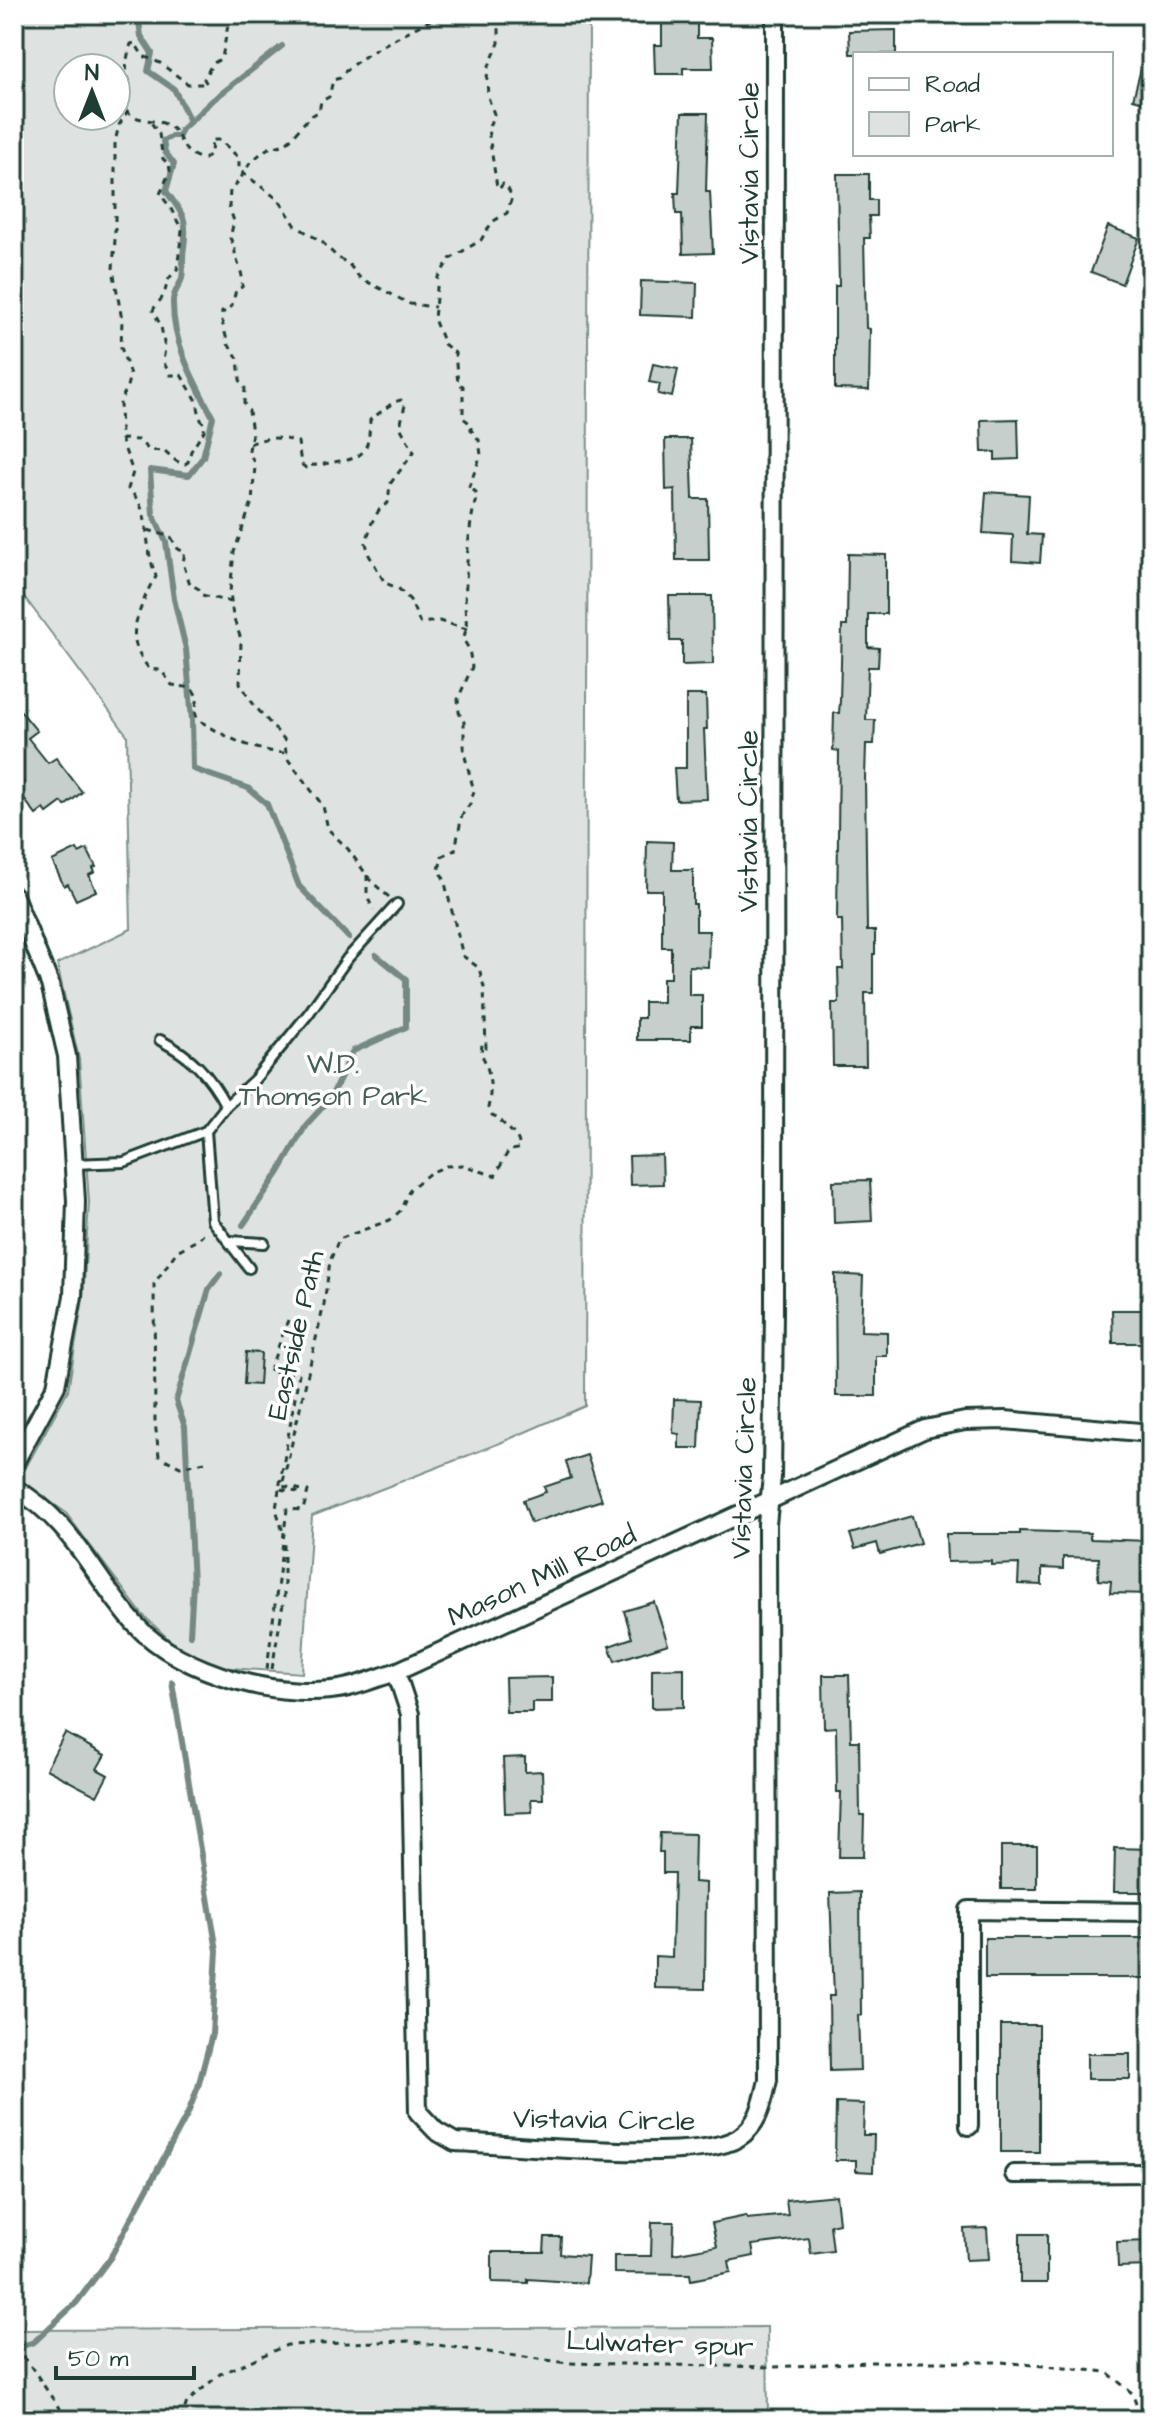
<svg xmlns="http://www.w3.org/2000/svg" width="1165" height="2434" viewBox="0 0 1165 2434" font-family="'Architects Daughter',sans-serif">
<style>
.green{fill:#dee3e2;stroke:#7e908b;stroke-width:2;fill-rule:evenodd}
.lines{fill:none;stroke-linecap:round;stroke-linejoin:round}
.stream{stroke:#758883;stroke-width:6}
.building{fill:#c7cfcc;stroke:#1f3d34;stroke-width:2}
.service-casing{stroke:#1f3d34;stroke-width:14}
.minor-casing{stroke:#1f3d34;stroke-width:22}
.path{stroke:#1f3d34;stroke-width:3;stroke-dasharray:6 6;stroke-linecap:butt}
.service{stroke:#fff;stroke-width:8}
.minor{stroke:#fff;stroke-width:16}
.labels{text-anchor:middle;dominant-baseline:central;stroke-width:7;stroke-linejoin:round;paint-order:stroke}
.street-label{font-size:28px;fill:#1f3d34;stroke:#fff}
.park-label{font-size:28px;fill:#455e57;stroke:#fff}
</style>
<rect width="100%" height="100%" fill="#fff"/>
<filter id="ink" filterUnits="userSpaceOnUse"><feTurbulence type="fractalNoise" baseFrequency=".0125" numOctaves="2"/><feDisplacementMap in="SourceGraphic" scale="16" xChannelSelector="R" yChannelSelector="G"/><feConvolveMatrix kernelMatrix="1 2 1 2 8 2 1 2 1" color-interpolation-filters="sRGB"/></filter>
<g filter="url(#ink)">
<g class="green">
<path d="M14,14h575l-4,1392 -85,37 -188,73 -10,157 -73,-5 -50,-19 -37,-35 -77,-102 -46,-32 49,-90 15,-91 6,-97 -10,-143 -22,-95 74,-35 -4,-194 -113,-152zM68,68h48v48h-48z"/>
<polygon points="767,2327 768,2420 14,2420 14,2330"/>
</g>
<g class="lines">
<g class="stream">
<polyline points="138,14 141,36 152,53 148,71 174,89 190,121"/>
<path d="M282,46l-69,54 -32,30 -2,6h-7l-9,5 2,11 9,12 -8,27c17,24 22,26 18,56 -2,10 0,21 -2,31 -2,8 -9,14 -9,23 -1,42 21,80 40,116l-10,40 -14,18 -39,-5 3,44 13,28 8,57 12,50 6,71 1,49 55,19 19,16 32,82 50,52"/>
<polyline points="243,1225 279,1172 306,1125 330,1099 353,1051 406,1027 406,979 376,955"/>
<polyline points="190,1635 193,1583 185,1427 176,1401 209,1289 220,1274"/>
<polyline points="14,2349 34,2342 77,2302 110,2258 188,2113 198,2087 212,2034 217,1951 172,1682"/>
</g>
</g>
<g class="building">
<polygon points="697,19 697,38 712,38 713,68 683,68 683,74 655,74 654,45 662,45 662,20"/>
<polygon points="896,30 896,54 850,54 849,31"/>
<polygon points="1146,50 1151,51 1151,104 1133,99"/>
<polygon points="682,113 708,113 706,192 710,192 713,253 683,254 682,214 676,214 675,193 679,193"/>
<polygon points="837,174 869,174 869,200 876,200 876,216 869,216 870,238 864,238 866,328 870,329 869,390 835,389 835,286 839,286"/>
<polygon points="1108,226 1139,238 1122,284 1091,272"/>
<polygon points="641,281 697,283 696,317 640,315"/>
<polygon points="653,364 678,369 672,397 658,394 660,384 649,382"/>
<polygon points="1018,419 1019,459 995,460 995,452 982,452 981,420"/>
<polygon points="665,439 691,439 693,499 708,499 709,560 676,560 675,489 666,490"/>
<polygon points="986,492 1029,495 1027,534 1042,535 1040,563 1012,561 1013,535 983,533"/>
<polygon points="848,554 886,555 886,614 868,614 868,647 879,648 878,667 868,667 866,720 875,720 874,744 866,744 865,778 867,931 875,931 875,954 873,954 873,993 865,993 866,1066 833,1066 832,1003 839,1003 838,969 843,969 842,920 837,920 839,751 833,750 834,713 839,713 840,701 842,626 847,626"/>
<polygon points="669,596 712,596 713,664 682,665 682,641 670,641"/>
<polygon points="686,695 706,695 707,729 704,729 707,799 676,800 674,768 686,768"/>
<polygon points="14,703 37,731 28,738 48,763 56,758 82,792 65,806 62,802 47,813 44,809 36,815 17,789 25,784 14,770"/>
<polygon points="647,841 673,842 672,870 693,870 693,904 696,904 696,931 709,931 708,967 689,966 689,995 702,995 702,1026 691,1026 691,1040 637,1040 637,1018 644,1018 644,1002 663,1002 663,978 671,978 671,947 662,947 662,890 646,890"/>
<polygon points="77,849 79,853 87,849 96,867 93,868 95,872 89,875 96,891 76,900 68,884 64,886 52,861"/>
<polygon points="662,1155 663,1184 630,1185 629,1156"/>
<polygon points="870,1180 872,1221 834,1223 833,1181"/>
<polygon points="835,1274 863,1276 861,1331 887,1332 887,1356 876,1356 876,1396 836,1396"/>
<polygon points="1112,1310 1148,1310 1151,1343 1113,1343"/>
<polygon points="246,1352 261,1353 259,1385 244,1384"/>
<polygon points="674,1399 701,1400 699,1448 679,1448 679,1434 673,1433"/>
<polygon points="587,1455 602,1500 531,1523 523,1500 546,1492 544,1487 571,1478 566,1462"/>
<polygon points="912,1516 920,1543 880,1554 877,1543 855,1549 850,1534"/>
<polygon points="1020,1531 1090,1533 1090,1539 1151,1541 1151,1594 1110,1593 1111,1581 1098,1580 1099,1558 1063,1557 1063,1569 1042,1568 1042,1585 1018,1584 1019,1564 991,1565 991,1561 947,1562 946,1534 1020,1534"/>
<polygon points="654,1602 668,1644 615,1661 609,1646 632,1638 624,1611"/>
<polygon points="684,1668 684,1707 652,1708 652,1669"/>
<polygon points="823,1675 849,1675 851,1741 859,1741 860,1815 864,1815 863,1857 839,1857 841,1792 837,1792 836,1727 824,1728"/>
<polygon points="552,1677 552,1702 532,1702 532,1712 506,1712 505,1678"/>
<polygon points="65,1733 105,1755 97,1769 108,1775 97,1796 46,1769"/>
<polygon points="525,1757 525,1772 542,1771 543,1799 531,1799 532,1812 505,1813 503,1758"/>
<polygon points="660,1833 695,1834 694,1882 706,1883 705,1989 655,1988 655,1956 672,1957 674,1873 663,1873 663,1852 659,1852"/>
<rect x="1001" y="1846" width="36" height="43"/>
<polygon points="1115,1848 1151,1849 1150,1892 1114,1892"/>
<polygon points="860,1892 861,2015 858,2015 860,2070 830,2071 829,1996 834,1996 830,1893"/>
<rect x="985" y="1938" width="166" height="40"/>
<rect x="1001" y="2025" width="38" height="127"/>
<rect x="1087" y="2054" width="43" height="25"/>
<polygon points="836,2103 864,2104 863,2135 874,2135 873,2172 856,2171 856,2160 835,2160"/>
<polygon points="836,2195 839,2223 830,2225 833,2251 811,2254 809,2238 752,2245 754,2256 729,2261 731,2272 691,2280 690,2274 614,2273 614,2256 651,2256 652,2222 674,2222 673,2254 717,2246 712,2223 746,2216 747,2219 788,2215 786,2200"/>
<polygon points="987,2228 989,2259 966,2260 964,2229"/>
<rect x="1020" y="2234" width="27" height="49"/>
<polygon points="545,2237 561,2237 560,2254 588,2256 586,2283 528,2279 528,2283 492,2282 492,2252 544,2252"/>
<polygon points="1151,2241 1151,2266 1118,2267 1117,2242"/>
</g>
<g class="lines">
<defs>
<g id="service">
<path d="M160,1040c32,17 49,34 66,66"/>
<polyline points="206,1131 213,1221 249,1268"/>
<polyline points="74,1164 124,1162 206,1131 226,1106 255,1079 309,1013 347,959 397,904"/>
<polyline points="229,1241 264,1243"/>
</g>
<g id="minor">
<polyline points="14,896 50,984 67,1056 76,1201 73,1296 56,1386 14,1464"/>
<path d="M14,1488c59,33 78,88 121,136 45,50 149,78 214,63 16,-4 31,-10 47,-15l529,-243 40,-8 40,-1 146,13"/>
<path d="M396,1672l14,42 8,398 18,19 19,11c57,2 242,22 283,-4 21,-13 25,-36 30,-58l-1,-556 5,-47 2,-166 1,-1297"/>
<polyline points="969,2126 969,1910 1151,1912"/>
<polyline points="1014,2174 1151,2173"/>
</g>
</defs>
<use href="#service" class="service-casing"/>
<use href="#minor" class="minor-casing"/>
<g class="path">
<path d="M230,14l-8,44 -10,6 -8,15 3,5h-19l-28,-21 -17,-7 -8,-13 -4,1c-5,16 -7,26 0,41 -1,5 -4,8 -5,12 -8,28 31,20 43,29 16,11 8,27 35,33l7,-6 1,-13h8l19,18v12l40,30 17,26 26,16 16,16 10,5 12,15 50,26 25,3"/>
<path d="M128,110l-9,15 -4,17v97l-2,30 9,51 -1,27 9,28 -4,15 -6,11 1,38 12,33 -5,17c23,20 16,49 24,75 1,5 3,8 4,13 -7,9 -10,18 -14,28 -11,27 -11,39 7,64l12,1 11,15 20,3 6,10 -3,12 2,9c28,18 58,33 90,34"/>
<path d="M121,439l17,1 11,10 16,1 11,10 9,3 3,-2 3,-11 13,-20 1,-7 -4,-4 -5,-21 -15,-24h-11l-7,-14 2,-12 -4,-23 -8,-15c2,-7 9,-11 11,-17 5,-14 1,-13 13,-24l5,-40 -12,-23 -10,-13 10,-23 -1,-7 -6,-5 -4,-25 -9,-13"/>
<path d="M250,444c17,-8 30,-7 48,-2l3,22 5,4 3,-3c12,1 21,-3 32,-4 26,-3 28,-16 29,-41l24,-18 7,-2 4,5 -5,22 14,25 -24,32 -2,19 -9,7 -7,12 -6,21 3,12 16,28 13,5 12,12 10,23 19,-2 28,8"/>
<polyline points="148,530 171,537 178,549 185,552 183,563 190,584 199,589 202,595 231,602"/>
<polyline points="367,875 367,895 373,910"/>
<path d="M389,897l-18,-16 -23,-32 -20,-20 -5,-23 -36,-48 -3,-19 -30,-34 -14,-22 1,-44 -8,-22 -3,-25 4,-40 18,-50 3,-36 -6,-16 3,-17 -3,-22 -5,-8 1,-15 -5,-8 -2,-22 -10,-14 -7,-26 1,-6h4l6,-7 4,-15 6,-3c3,-16 -9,-28 -7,-40l-5,-9 4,-17 -5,-14 1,-17c10,-8 12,-15 19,-25 4,-5 14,-14 20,-17 7,-2 11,-1 18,-6 12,-9 17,-25 32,-30l2,-11 8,-4 4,-17 7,-2c10,-19 80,-52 101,-64"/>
<polyline points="288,1320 269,1372 299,1374 279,1489 304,1493"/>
<polyline points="205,1462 180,1467 159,1456 155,1422 154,1284 177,1251 199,1239 206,1231"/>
<polyline points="279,1489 276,1509 283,1532"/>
<path d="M267,1669l20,-160 16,1 5,-19 -26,-5 42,-182 6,-43 9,-22 51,-19 10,-9 10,-22 20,-16 16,-7 17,-1 32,11 14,-26 10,-1c2,-15 -13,-19 -20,-31l-7,-3 -4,-7c4,-18 3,-38 -7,-54l1,-10 4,4 -2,-61 -5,-19 -16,-12 -19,-77 -5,-9 3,-14 13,-6 7,-35 8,-11 4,-13 -10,-38v-31l-5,-10 -1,-13 14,-32 -3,-18 -6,-10c6,-14 2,-22 2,-37 2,-35 2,-73 12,-107l-2,-4 -7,-2 13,-34 -2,-15 -8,-10v-6l-8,-6v-32l-5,-2 -3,-31 -11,-9 -10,-25 4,-42 12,-18 31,-19 11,-18 15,-9 5,-16 -6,-12 -3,-1 -4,5 -2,-2 -9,-58 6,-15 -6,-17 -1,-18 1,-11 11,-25v-20l4,-9"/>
<polyline points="272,1669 284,1598 284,1539"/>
<polyline points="14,2348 28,2362 67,2420"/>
<polyline points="181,2420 187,2402 220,2374 287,2345 408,2341 568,2363 774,2367 867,2362 1001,2362 1107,2372 1132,2393 1142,2420"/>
</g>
<use href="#service" class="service"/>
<use href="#minor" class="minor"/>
</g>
</g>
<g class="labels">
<g class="street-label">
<text transform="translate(749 173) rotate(-90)">Vistavia Circle</text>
<text transform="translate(748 821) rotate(-90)">Vistavia Circle</text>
<text transform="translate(296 1335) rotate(-77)">Eastside Path</text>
<text transform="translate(744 1468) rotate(-88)">Vistavia Circle</text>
<text transform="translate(542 1576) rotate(-25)">Mason Mill Road</text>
<text transform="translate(604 2120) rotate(1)">Vistavia Circle</text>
<text transform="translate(660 2344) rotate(2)">Lulwater spur</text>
</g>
<g class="park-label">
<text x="333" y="1064">W.D.<tspan x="333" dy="32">Thomson Park</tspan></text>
</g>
</g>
<rect width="1165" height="2434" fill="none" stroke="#fff" stroke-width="48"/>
<rect x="24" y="24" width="1117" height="2386" fill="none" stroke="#1f3d34" stroke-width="3" filter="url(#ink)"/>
<rect x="853" y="52" width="260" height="104" fill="#ffffff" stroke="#a5b1ae" stroke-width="2"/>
<rect x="869" y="78" width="40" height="12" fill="#ffffff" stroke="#a5b1ae" stroke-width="2"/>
<text x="925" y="92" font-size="24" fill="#1f3d34">Road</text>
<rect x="869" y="112" width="40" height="24" fill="#dee3e2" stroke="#a5b1ae" stroke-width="2"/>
<text x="925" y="132" font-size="24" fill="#1f3d34">Park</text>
<g transform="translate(92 92)"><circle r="38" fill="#ffffff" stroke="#a5b1ae" stroke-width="2"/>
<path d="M0-6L14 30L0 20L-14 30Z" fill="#1f3d34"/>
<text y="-12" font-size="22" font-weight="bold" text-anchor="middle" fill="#1f3d34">N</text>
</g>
<path d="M56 2366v12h138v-12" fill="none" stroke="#1f3d34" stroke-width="4"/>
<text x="68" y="2366" font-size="24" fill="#1f3d34" stroke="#ffffff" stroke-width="6" paint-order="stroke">50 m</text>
</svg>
